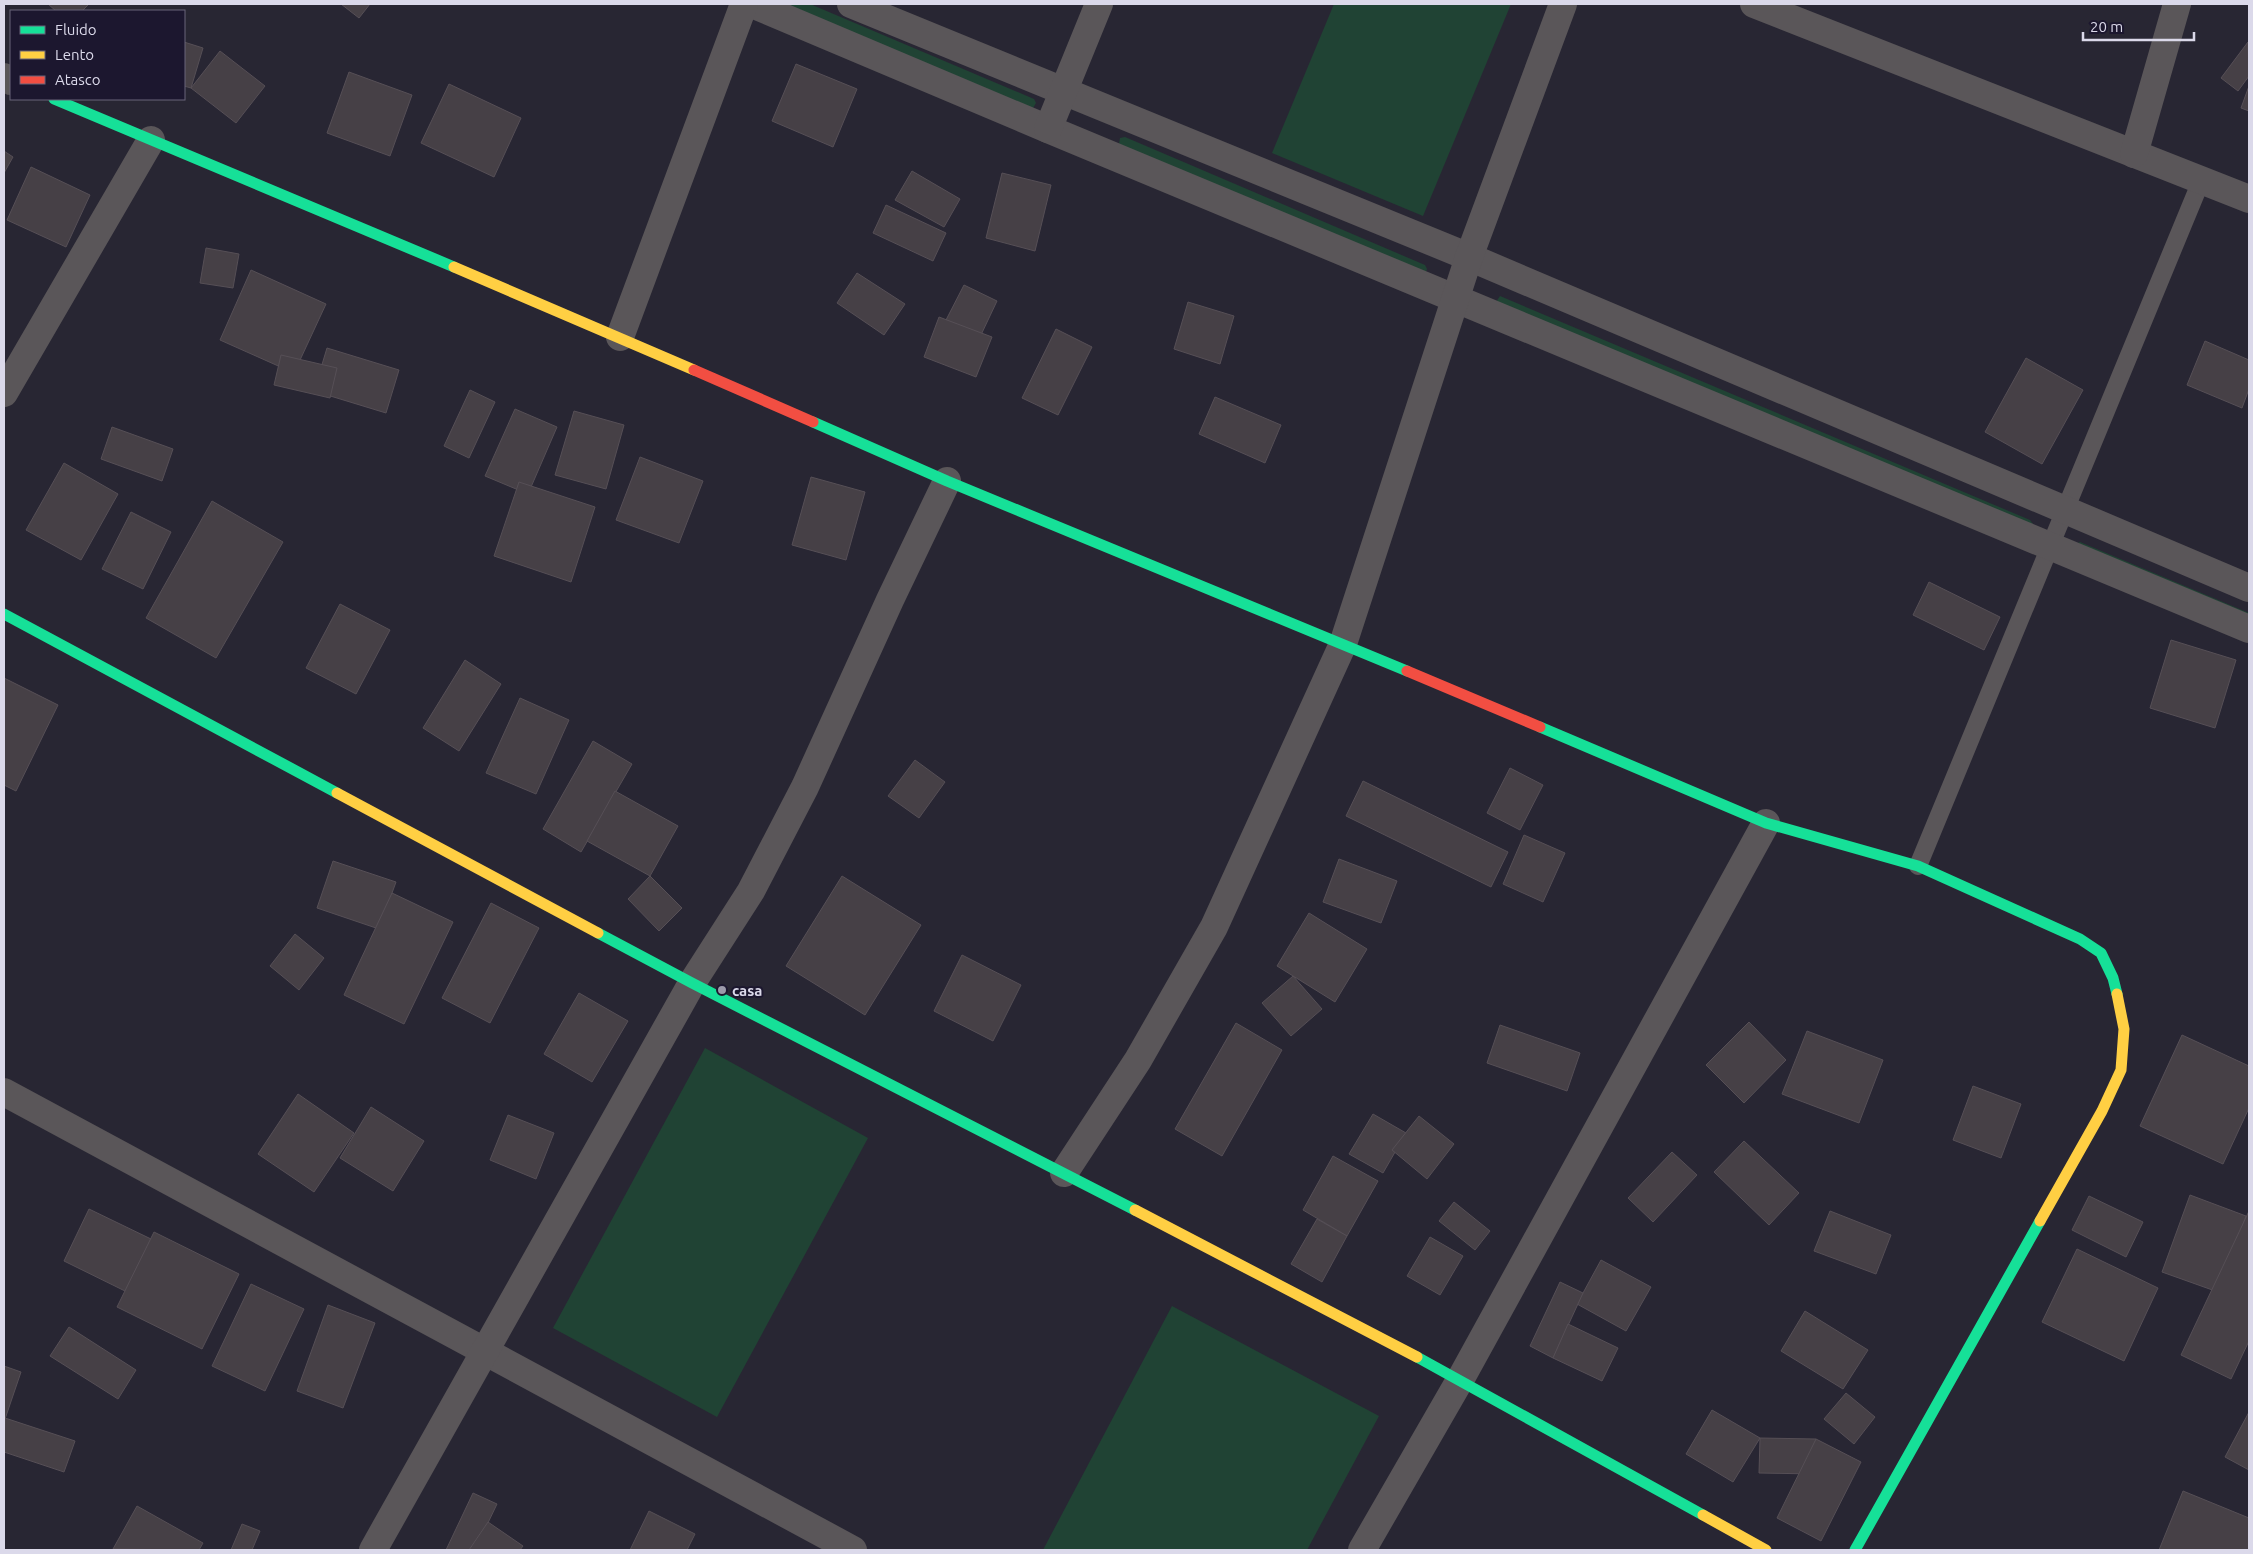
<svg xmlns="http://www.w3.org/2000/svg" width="2253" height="1554" viewBox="0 0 2253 1554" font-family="Ubuntu,sans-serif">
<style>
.green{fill:#204334}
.building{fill:#464046;stroke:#564f56}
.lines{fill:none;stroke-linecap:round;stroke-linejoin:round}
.lane{stroke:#5a5659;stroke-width:18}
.street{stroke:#5a5659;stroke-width:28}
.fast{stroke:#16e098;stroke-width:11}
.slow{stroke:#ffcf43;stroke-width:11}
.jam{stroke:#f24e42;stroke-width:11}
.poi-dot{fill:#9c9aaa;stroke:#1c172f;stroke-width:2}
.labels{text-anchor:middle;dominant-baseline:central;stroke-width:4;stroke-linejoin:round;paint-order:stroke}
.poi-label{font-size:15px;font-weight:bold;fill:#dbd9ea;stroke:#1c172f;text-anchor:start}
</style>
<rect width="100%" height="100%" fill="#282633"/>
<g class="green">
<polygon points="785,4 810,4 1034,99 1036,103 1033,108 1030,107"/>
<polygon points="1334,4 1511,4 1423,216 1272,153"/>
<polygon points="1125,137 1425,265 1427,269 1426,272 1119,144 1120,138"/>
<polygon points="1500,296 2030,520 2033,524 2031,528 1496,302"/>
<polygon points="2080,542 2249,613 2249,623 2078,543"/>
<polygon points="705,1048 868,1138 717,1417 553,1328"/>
<polygon points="1172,1306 1379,1416 1307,1550 1043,1550"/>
</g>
<g class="building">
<polygon points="48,4 89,4 82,11 56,11"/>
<polygon points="341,4 370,4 359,18"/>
<polygon points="184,42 203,48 191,88 184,86"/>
<polygon points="2248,42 2249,76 2238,91 2221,78"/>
<polygon points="220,51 265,86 236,123 191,88"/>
<polygon points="796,64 857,89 833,147 772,121"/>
<polygon points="349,72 412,95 390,156 327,133"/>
<polygon points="449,84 521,118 494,177 421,143"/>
<polygon points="2249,86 2249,111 2241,108"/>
<polygon points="4,151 13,157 4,173"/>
<polygon points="31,167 90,195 66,247 7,220"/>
<polygon points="912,171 960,199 944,227 895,200"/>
<polygon points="1002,173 1051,185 1035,251 986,238"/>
<polygon points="886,205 946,233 933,261 873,233"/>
<polygon points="206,248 239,254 233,288 200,283"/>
<polygon points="251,270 326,304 294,373 220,340"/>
<polygon points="857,273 905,304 884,335 837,303"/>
<polygon points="964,285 997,301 980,337 946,320"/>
<polygon points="1188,302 1234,316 1220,364 1174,349"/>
<polygon points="939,317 992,337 976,377 924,357"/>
<polygon points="1056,329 1092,347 1058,415 1022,398"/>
<polygon points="2205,341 2249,360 2249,389 2242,408 2187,385"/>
<polygon points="327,348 399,370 386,413 314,391"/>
<polygon points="281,355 337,368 330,398 274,385"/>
<polygon points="2026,358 2083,390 2042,464 1985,432"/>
<polygon points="470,390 495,402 469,458 444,446"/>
<polygon points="1215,397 1281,425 1265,463 1199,434"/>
<polygon points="515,409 557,427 528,494 485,476"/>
<polygon points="574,411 624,425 606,489 555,475"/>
<polygon points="112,427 173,449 162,481 101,459"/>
<polygon points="640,457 703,481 679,543 616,520"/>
<polygon points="64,463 118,494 81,560 26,530"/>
<polygon points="811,477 865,492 846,560 792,545"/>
<polygon points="519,482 595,507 571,582 494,556"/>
<polygon points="212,501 283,542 216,658 146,618"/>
<polygon points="131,512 171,532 143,589 102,569"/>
<polygon points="1929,582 2000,617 1984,650 1913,615"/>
<polygon points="340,604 390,630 356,694 306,668"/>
<polygon points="2171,640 2236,660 2215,728 2150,708"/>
<polygon points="465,660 501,684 459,751 423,728"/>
<polygon points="4,678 58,705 16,791 4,785"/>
<polygon points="520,698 569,720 536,794 486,773"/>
<polygon points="593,741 632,764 581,852 543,829"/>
<polygon points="915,760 945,782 919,818 888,796"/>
<polygon points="1510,768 1543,785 1520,830 1487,813"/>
<polygon points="1363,781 1508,852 1491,887 1346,816"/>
<polygon points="615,791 678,826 650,876 587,841"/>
<polygon points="1524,835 1565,853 1543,902 1503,884"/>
<polygon points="1339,859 1397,881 1381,923 1323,902"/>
<polygon points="333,861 396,882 379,929 317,908"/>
<polygon points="650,876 682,908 659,931 628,899"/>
<polygon points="842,876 921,925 865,1015 786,966"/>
<polygon points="392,893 453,922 404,1024 344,995"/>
<polygon points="491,903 539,928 490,1023 442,998"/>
<polygon points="1309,913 1367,949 1335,1002 1277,966"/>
<polygon points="295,934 324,958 299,990 270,966"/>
<polygon points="962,955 1021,985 993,1041 934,1011"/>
<polygon points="1293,976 1322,1009 1291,1036 1262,1003"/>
<polygon points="579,993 628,1021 592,1082 544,1054"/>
<polygon points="1749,1022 1786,1060 1744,1103 1706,1065"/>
<polygon points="1236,1023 1282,1050 1222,1156 1175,1129"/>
<polygon points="1500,1025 1580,1053 1567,1091 1487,1063"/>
<polygon points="1807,1031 1883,1060 1859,1123 1782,1094"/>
<polygon points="2182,1035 2249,1066 2249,1108 2223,1164 2140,1126"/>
<polygon points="1973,1086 2021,1104 2001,1158 1953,1140"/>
<polygon points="298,1094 354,1133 314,1192 258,1154"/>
<polygon points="371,1107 424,1141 393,1191 340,1158"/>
<polygon points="1373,1114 1406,1133 1383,1173 1349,1154"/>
<polygon points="508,1115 554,1133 536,1179 490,1160"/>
<polygon points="1419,1116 1454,1144 1427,1179 1392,1150"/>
<polygon points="1744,1141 1799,1193 1769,1225 1714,1172"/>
<polygon points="1672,1152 1697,1175 1653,1222 1628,1198"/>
<polygon points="1333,1156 1378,1181 1347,1236 1303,1210"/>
<polygon points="2190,1195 2246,1216 2218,1292 2162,1272"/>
<polygon points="2089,1196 2143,1222 2126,1257 2072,1230"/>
<polygon points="1454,1202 1490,1231 1475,1250 1439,1221"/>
<polygon points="89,1209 151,1239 125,1291 64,1261"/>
<polygon points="1830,1211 1891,1235 1876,1274 1814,1251"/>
<polygon points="2249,1211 2249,1341 2231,1379 2181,1355"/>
<polygon points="1317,1219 1347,1236 1322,1282 1291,1264"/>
<polygon points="154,1232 239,1274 202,1349 117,1307"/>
<polygon points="1430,1237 1463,1256 1440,1295 1407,1276"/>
<polygon points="2077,1249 2158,1288 2124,1361 2042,1322"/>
<polygon points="1601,1260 1651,1287 1626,1331 1577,1304"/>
<polygon points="1560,1282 1583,1293 1553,1358 1530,1346"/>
<polygon points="251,1284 304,1309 265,1391 212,1366"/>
<polygon points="328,1305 375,1323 343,1408 297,1391"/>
<polygon points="1805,1311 1868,1350 1843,1389 1781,1351"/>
<polygon points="1568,1324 1618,1348 1602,1381 1553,1358"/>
<polygon points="69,1327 136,1370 118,1399 50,1356"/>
<polygon points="4,1366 21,1372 4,1422"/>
<polygon points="1846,1393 1875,1417 1854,1444 1824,1419"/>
<polygon points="1712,1410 1760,1438 1733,1482 1686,1454"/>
<polygon points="2249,1412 2249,1470 2225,1457"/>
<polygon points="5,1418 75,1441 64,1472 4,1452"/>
<polygon points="1760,1438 1816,1439 1815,1474 1759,1473"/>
<polygon points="1816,1439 1861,1462 1821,1541 1777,1518"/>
<polygon points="2183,1491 2249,1518 2249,1550 2159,1550"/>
<polygon points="473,1493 497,1504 475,1550 446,1550"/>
<polygon points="137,1506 203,1543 199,1550 113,1549"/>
<polygon points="649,1511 695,1534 687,1550 630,1550"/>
<polygon points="488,1522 523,1546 520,1550 469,1550"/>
<polygon points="242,1524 260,1531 252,1550 231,1550"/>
</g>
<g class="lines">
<polyline class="lane" points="1918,866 2201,181"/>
<g class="street">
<polyline points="752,4 1048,129 2249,629"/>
<polyline points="851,4 1469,257 2249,588"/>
<polyline points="1754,4 2249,199"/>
<polyline points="4,77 11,81"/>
<polyline points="1048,129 1099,4"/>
<polyline points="2134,154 2177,4"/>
<polyline points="620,337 744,4"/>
<polyline points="4,393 151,140"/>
<polyline points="4,1092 853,1550"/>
<polyline points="1064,1173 1138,1060 1214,927 1343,644 1469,257 1563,4"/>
<polyline points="373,1550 692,983 751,891 805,787 890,600 947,481"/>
<polyline points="1362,1550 1460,1380 1766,823"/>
</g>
<g class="fast">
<polyline points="54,99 454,267"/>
<polyline points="813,422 947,481 1407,671"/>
<polyline points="4,614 337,793"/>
<polyline points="1540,727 1766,823 1918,866 2080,939 2101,953 2113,978 2117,994"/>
<polyline points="598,933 692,983 1135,1210"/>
<polyline points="1417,1357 1703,1515"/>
<polyline points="1855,1550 2040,1221"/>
</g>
<g class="slow">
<polyline points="454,267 694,370"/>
<polyline points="337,793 598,933"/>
<polyline points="1135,1210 1417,1357"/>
<polyline points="2040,1221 2102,1111 2121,1070 2124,1029 2117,994"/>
<polyline points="1703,1515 1766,1550"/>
</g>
<g class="jam">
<polyline points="694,370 813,422"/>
<polyline points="1407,671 1540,727"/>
</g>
</g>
<circle class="poi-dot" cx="722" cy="990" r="5"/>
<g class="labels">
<g class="poi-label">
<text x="732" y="990">casa</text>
</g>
</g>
<rect width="2253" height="1554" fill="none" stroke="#dbd9ea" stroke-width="10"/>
<rect x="10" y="10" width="175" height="90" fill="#1c172f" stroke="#68657a"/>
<rect x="20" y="26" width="25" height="8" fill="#16e098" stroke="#68657a"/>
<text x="55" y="35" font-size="15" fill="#dbd9ea">Fluido</text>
<rect x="20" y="51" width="25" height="8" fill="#ffcf43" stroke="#68657a"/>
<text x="55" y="60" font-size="15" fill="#dbd9ea">Lento</text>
<rect x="20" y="76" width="25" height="8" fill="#f24e42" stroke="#68657a"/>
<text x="55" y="85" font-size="15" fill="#dbd9ea">Atasco</text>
<path d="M2083 32v8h111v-8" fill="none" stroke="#dbd9ea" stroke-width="2.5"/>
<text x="2090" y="32" font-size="15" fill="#dbd9ea" stroke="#1c172f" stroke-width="4" paint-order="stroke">20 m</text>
</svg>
